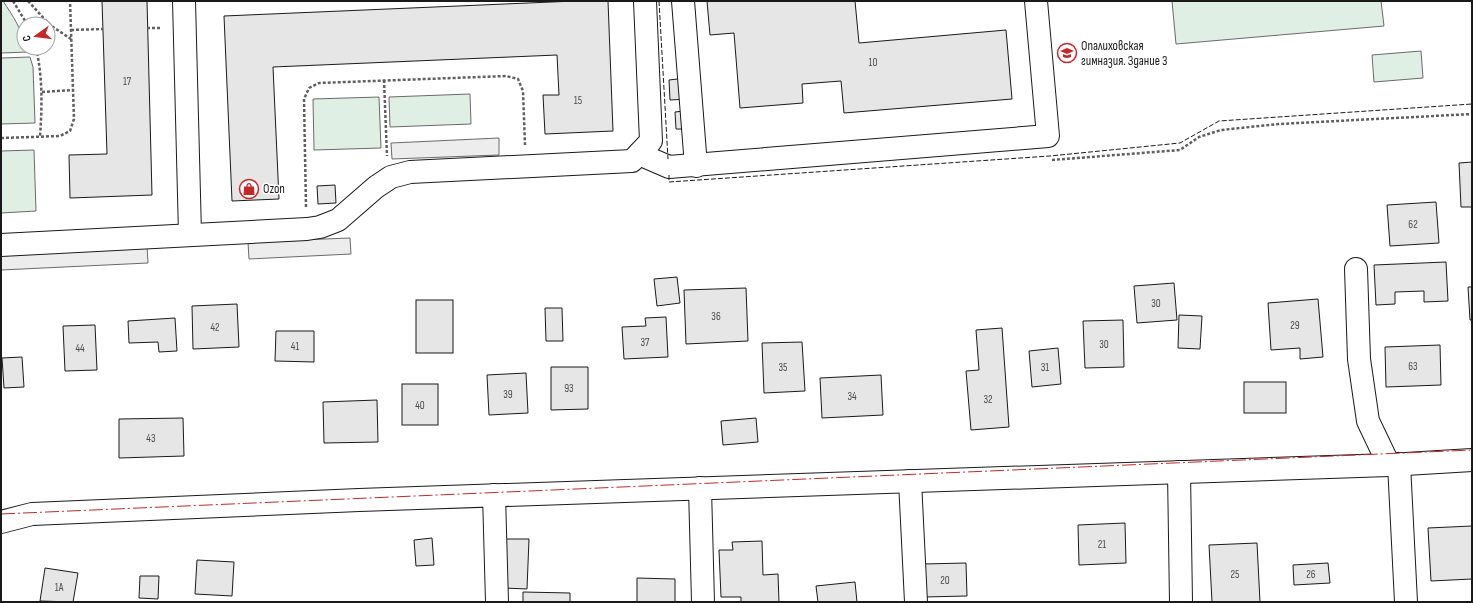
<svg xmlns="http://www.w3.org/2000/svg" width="1473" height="603" viewBox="0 0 1473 603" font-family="'Sofia Sans Condensed',sans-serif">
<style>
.green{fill:#e0efe3;stroke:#6a6a6a}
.parking{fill:#ededed;stroke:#6a6a6a}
.building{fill:#e6e6e6;stroke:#1a1a1a}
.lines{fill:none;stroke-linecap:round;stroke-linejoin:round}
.minor-casing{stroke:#1a1a1a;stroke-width:24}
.path{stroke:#5f5f5f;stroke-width:2.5;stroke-dasharray:3 2;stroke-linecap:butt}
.minor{stroke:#fff;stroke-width:22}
.fence{stroke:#1a1a1a;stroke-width:1;stroke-dasharray:5 2;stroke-linecap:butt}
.power{stroke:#c62828;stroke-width:1;stroke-dasharray:14 3 2 3;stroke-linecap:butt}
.labels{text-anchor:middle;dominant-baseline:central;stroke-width:3;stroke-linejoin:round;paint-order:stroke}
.number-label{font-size:11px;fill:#4d4d4d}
.poi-label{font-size:13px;fill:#1a1a1a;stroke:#fff;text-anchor:start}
</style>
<rect width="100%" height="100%" fill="#fff"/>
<g class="green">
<path d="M1,1h2c9,14 21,30 21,47h3l1,4 -27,1z"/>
<polygon points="1172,1 1381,1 1384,26 1176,44"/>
<polygon points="1421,51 1423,78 1374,82 1372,55"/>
<polygon points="30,57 33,67 35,123 1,124 1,58"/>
<polygon points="470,94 471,124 390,127 389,97"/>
<polygon points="379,97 381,148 314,150 313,99"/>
<polygon points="34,150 36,211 1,213 1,151"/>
</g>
<g class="parking">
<polygon points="499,138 499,155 392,159 391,143"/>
<polygon points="350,238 351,254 249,259 248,242"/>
<polygon points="147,246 148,263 1,270 1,253"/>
</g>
<g class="building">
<polygon points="102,1 147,1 152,195 70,198 69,155 107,154"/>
<polygon points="575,1 608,1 613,131 545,134 543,95 559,95 557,55 273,67 279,199 232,201 224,16"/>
<polygon points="707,1 855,1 859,43 1006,30 1012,99 844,113 841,81 802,84 803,103 740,108 734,33 710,35"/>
<polygon points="686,78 688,99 670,100 669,80"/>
<polygon points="684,111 685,129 676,129 675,112"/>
<polygon points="1472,162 1472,207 1461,207 1459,163"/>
<polygon points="335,185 336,203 318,204 317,186"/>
<polygon points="1436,202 1439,243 1390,246 1387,205"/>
<polygon points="1446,262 1448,301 1424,302 1424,291 1395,292 1395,304 1376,305 1374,265"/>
<polygon points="677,277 680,303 657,306 654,279"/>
<polygon points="1174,283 1177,320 1137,323 1134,286"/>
<polygon points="1468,287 1472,287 1472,320 1470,320"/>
<polygon points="746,288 748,341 686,344 684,290"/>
<polygon points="1318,299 1323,357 1300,359 1300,348 1271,350 1268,303"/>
<rect x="416" y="300" width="37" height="53"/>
<polygon points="237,304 239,347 193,349 192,306"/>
<polygon points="545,308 562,308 563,341 546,341"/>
<polygon points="1179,315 1202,316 1200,349 1178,348"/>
<polygon points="666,317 668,357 624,359 622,327 646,326 645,318"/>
<polygon points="175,318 177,351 159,352 158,342 129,343 128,321"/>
<polygon points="1123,320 1124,367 1085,368 1083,321"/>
<polygon points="95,325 97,370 65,371 63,326"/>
<polygon points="1002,328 1009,427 971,430 966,371 979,370 976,330"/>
<polygon points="276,331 314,331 314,362 275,361"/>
<polygon points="802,342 805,391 764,393 762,343"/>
<polygon points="1440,345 1441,385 1386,387 1385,347"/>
<polygon points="1058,348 1061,384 1032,387 1029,351"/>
<polygon points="22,357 24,387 4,388 2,358"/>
<polygon points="551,367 588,367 588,409 551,410"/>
<polygon points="526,373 528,413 489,415 487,375"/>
<polygon points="881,375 883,415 822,418 820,378"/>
<rect x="1244" y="382" width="42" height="31"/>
<rect x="402" y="384" width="36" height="41"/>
<polygon points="377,400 378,442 324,443 323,402"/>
<polygon points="183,418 184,456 119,458 119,419"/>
<polygon points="756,418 758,442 723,445 721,421"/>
<polygon points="1125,523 1126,563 1079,565 1078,525"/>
<polygon points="1472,526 1472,579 1431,581 1428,528"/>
<polygon points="432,538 434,565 416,566 414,540"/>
<polygon points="506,539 529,539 527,589 504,588"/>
<polygon points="762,541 763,575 778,574 779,602 741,602 741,597 721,597 719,550 733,550 732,542"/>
<polygon points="1257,543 1260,602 1212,602 1209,545"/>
<polygon points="197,560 234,562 232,596 195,594"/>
<polygon points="966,563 967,596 924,597 923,564"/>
<polygon points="1328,563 1330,583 1294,585 1293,565"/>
<polygon points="45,568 78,573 73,602 40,601"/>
<polygon points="140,576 159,576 158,599 139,598"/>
<polygon points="637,578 675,579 675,602 637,602"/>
<polygon points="855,582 857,602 818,602 816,586"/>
<polygon points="523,592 570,593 570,602 523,602"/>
</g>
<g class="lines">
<defs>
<g id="minor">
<polyline points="184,1 190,234"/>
<polyline points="683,1 696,166"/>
<polyline points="639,154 669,167 1048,136 1036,1"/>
<polyline points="1,245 307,229 320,227 338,220 376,187 391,177 410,172 632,161 651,141 645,1"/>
<polyline points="1356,269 1359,359 1368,421 1389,465"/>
<polyline points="1399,464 1406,602"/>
<polyline points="1179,472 1181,602"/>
<polyline points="910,481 916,602"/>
<polyline points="700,488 703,602"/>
<polyline points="494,495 497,602"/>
<polyline points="1,522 32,514 359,500 1389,465 1472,460"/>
</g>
</defs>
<use href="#minor" class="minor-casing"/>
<g class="path">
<polyline points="13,1 27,24"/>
<polyline points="28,1 50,25 71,39"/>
<polyline points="147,28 162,28"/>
<polyline points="71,30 103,29"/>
<path d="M36,48c7,30 6,59 4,89"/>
<polyline points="384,80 387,156"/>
<polyline points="42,92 73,90"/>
<polyline points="1,138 60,136 70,131 74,119 70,1"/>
<polyline points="1052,160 1180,150 1199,137 1221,130 1279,124 1472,114"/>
<polyline points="306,207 304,99 309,88 319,83 506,76 518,79 523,91 525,145"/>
</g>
<use href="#minor" class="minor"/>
<g class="fence">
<polyline points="659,1 668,159"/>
<polyline points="669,175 669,182 1050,156 1180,143 1219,121 1472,104"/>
</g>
<polyline class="power" points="1,514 1472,450"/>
</g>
<defs>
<symbol id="school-ring" viewBox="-11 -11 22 22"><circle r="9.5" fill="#fff" stroke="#c62828" stroke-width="1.5"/><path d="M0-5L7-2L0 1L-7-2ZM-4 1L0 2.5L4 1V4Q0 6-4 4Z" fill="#c62828"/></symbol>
<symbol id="shop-ring" viewBox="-11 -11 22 22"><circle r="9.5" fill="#fff" stroke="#c62828" stroke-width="1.5"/><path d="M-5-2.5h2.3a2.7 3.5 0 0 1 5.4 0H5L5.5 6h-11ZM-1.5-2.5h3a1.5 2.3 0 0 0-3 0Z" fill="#c62828"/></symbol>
</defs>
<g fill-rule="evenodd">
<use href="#school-ring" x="1056" y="42" width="22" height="22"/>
<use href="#shop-ring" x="238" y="178" width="22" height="22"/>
</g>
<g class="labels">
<g class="number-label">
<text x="873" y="62">10</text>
<text x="127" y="81">17</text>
<text x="578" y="100">15</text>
<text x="1413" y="224">62</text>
<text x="1156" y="303">30</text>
<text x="716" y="316">36</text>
<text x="1295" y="325">29</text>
<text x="215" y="327">42</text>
<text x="645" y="342">37</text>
<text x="1104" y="344">30</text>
<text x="295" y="346">41</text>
<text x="80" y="348">44</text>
<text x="1413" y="366">63</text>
<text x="783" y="367">35</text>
<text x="1045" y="367">31</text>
<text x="569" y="388">93</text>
<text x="508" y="394">39</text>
<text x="852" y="396">34</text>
<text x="988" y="399">32</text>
<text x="420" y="405">40</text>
<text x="151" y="438">43</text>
<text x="1102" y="544">21</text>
<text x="1235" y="574">25</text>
<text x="1311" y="574">26</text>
<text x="945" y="580">20</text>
<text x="59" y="587">1А</text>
</g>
<g class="poi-label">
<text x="1081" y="46">Опалиховская<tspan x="1081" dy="15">гимназия. Здание 3</tspan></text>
<text x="263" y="189">Ozon</text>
</g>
</g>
<rect width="1473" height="603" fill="none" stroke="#1a1a1a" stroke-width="4"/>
<g transform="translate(36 36) rotate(256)"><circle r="19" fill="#ffffff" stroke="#a3a3a3"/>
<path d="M0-3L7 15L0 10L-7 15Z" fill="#c62828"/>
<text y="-6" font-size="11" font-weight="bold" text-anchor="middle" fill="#1a1a1a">С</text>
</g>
</svg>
